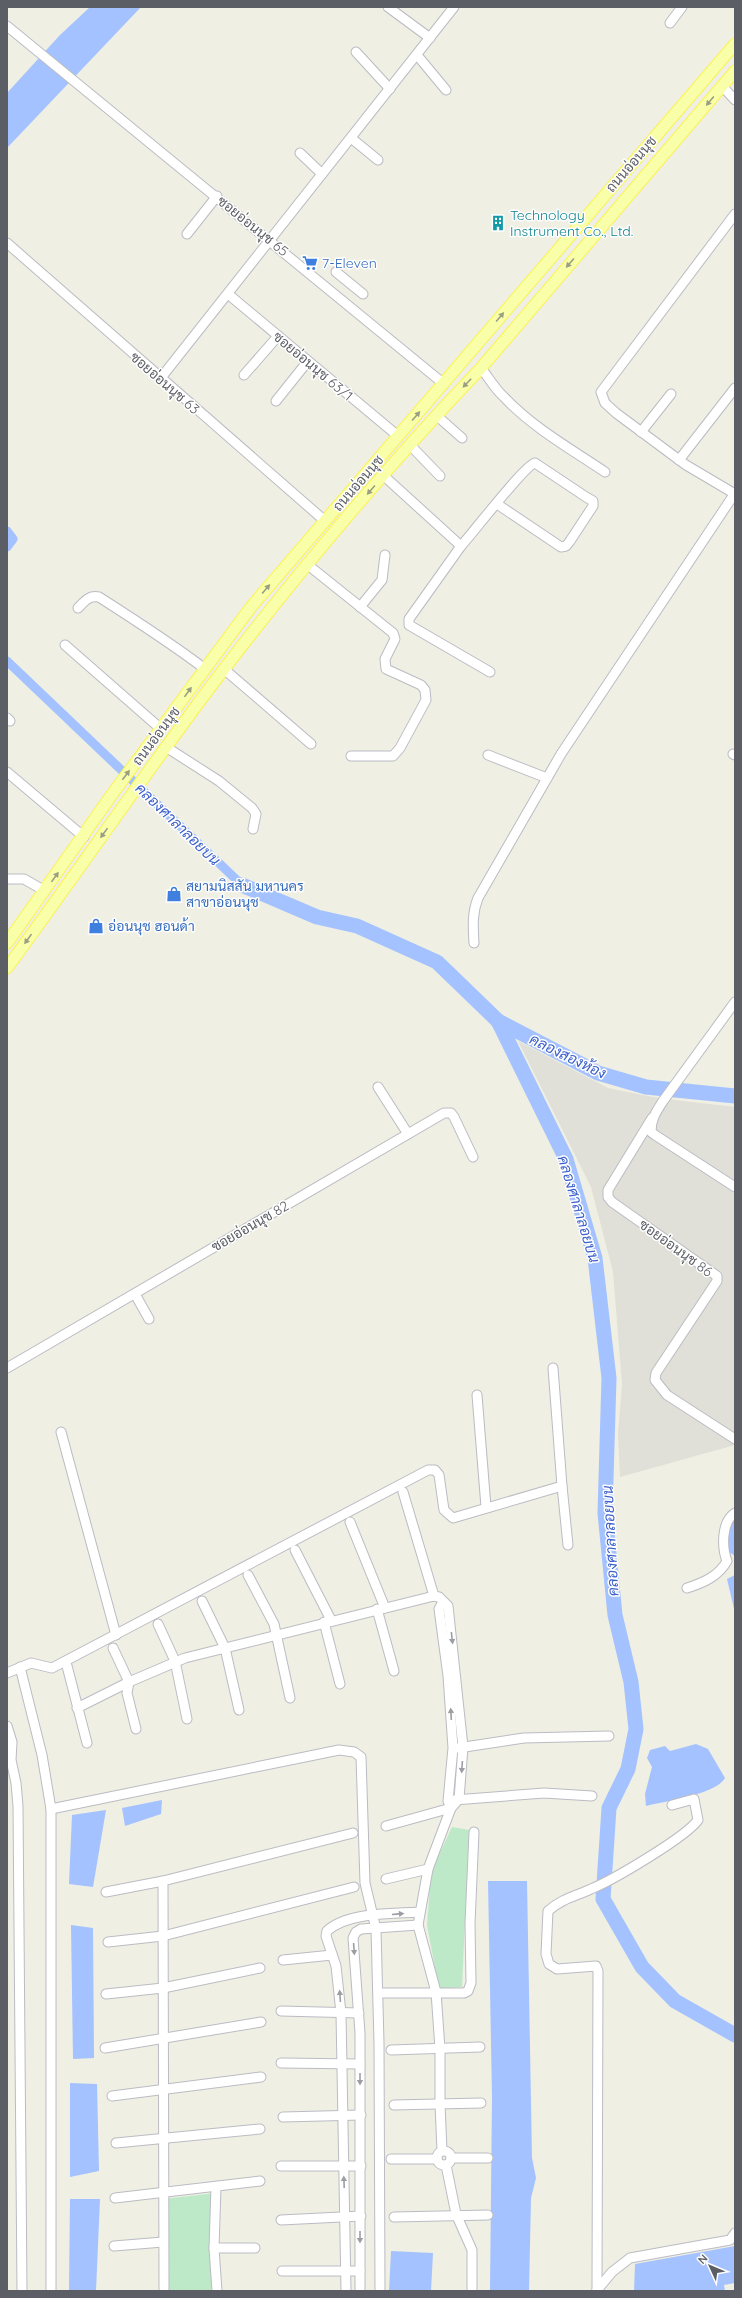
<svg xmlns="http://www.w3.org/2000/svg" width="742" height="2298" viewBox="0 0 742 2298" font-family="Quicksand,Sarabun,sans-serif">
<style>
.industrial{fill:#e0e0d8}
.green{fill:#bee9c8}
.water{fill:#a4c2ff}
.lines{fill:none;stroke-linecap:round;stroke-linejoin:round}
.canal{stroke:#a4c2ff;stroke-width:9}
.river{stroke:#a4c2ff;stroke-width:15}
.minor-casing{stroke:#bbbcc3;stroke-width:11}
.major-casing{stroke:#fbf351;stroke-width:13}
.minor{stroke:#fff;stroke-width:9}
.major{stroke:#f9ffa9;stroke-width:11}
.oneway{fill:#9b9e80}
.oneway2{fill:#9d9ea3}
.labels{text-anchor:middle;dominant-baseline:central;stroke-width:3;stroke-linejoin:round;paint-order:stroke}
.street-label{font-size:14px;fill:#5c5e65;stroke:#fff}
.culture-label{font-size:14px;fill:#0d838f;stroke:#fff;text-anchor:start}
.shop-label{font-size:14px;fill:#366cbe;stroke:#fff;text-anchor:start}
.water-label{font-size:15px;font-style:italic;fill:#3d61cc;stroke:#fff}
</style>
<rect width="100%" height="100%" fill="#efefe4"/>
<polygon class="industrial" points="518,1041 608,1088 658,1098 735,1107 735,1445 620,1477 618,1434 622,1384 613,1272 591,1187"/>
<g class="green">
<polygon points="452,1827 469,1830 462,1987 439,1989 427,1925 431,1872"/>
<polygon points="216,2193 215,2291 165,2291 163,2199"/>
</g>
<g class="water">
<polygon points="90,7 141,7 7,148 7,93 60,35"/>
<polygon points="735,1517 735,1556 726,1550 725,1521"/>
<polygon points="735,1575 735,1613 727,1579"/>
<path d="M696,1744l12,5 17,29c-10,17 -60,23 -79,28l-1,-12 7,-27 -5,-9 3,-8 15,-4 5,5z"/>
<polygon points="162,1800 161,1814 125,1826 122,1808"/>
<polygon points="106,1810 93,1887 69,1884 72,1815"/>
<polygon points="488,1881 527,1881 532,2158 536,2178 531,2198 529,2291 490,2291 492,2097"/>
<polygon points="71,1925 93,1928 94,2058 73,2059"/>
<polygon points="70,2083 97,2084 99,2171 70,2177"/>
<polygon points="70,2199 100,2199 96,2291 69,2291"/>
<polygon points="735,2246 735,2283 724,2285 725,2291 634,2291 635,2264"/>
<polygon points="391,2251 433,2253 431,2291 389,2291"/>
</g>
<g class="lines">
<g class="canal">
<polyline points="7,531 13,539 7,547"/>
<polyline points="7,661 242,885"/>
</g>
<g class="river">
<polyline points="242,885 317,917 357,926 437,962 498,1021 566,1159 595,1258 609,1378 605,1513 615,1615 631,1682 636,1729 628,1769 609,1808 603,1899 642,1967 675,2001 735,2035"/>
<polyline points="498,1021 598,1073 646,1087 735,1096"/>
</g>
<defs>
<g id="minor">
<polyline points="388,7 430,38"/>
<polyline points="670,23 682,7"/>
<polyline points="7,26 444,384"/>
<polyline points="356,52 390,89"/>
<polyline points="417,55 446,90"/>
<polyline points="722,86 735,100"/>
<polyline points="351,138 378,160"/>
<polyline points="300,153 322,174"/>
<polyline points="187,234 217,196"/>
<polyline points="7,243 325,521"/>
<polyline points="336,272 363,294"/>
<polyline points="228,294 398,436"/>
<path d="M481,368c8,10 14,21 23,29 28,30 67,52 101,75"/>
<polyline points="244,375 278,336"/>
<polyline points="160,379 454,7"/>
<polyline points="276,401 308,361"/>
<polyline points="436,415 462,438"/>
<polyline points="641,432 671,394"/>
<polyline points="410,445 440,476"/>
<polyline points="679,460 735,388"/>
<polyline points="384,476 461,546 409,619 409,625 490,672"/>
<polyline points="735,494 686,465 616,413 605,403 601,392 735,214"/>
<path d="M461,546c11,-12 64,-81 74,-83l51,34 7,4v5l-23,35 -4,5 -5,1 -64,-43"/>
<polyline points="308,565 393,633 395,639 385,659 386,669 421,685 425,690 426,700 400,748 393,756 351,756"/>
<polyline points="360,607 382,580 385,555"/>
<path d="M78,608c7,-7 11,-13 21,-11 36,23 72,46 106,72"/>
<polyline points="65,645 161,729"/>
<polyline points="224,669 311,744"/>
<polyline points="7,718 10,721"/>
<polyline points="166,747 219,781 252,808 256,814 253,829"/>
<polyline points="733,754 735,755"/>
<polyline points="488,755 547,778"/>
<polyline points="7,772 84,837"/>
<polyline points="7,879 24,879 45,891"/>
<path d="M474,943c-1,-17 -2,-30 4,-45l83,-144 174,-261"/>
<path d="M735,1002l-72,99c-7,11 -12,18 -12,31l4,3 80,52"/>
<polyline points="378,1087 408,1134"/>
<polyline points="652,1118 608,1190 608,1197 612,1202 717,1276 717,1281 656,1373 655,1380 667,1395 735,1439"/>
<polyline points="135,1294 149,1319"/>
<polyline points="7,1368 444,1113 451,1113 454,1117 473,1157"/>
<polyline points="553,1368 562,1486"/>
<polyline points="477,1395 486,1507"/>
<polyline points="61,1432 116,1635"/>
<polyline points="403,1492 434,1596"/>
<polyline points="350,1522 385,1608"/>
<polyline points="295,1550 331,1620"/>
<polyline points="248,1575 274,1624 290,1698"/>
<path d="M687,1588c16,-5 32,-12 40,-27 -5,-13 -6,-39 8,-48"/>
<polyline points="202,1601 225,1648 239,1710"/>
<polyline points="443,1602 439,1609 448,1676 453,1748 448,1801 451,1808"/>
<polyline points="377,1609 394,1671"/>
<polyline points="324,1622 340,1684"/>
<polyline points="158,1624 175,1661 187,1719"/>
<polyline points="113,1648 129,1682 127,1693 136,1729"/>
<polyline points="67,1666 87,1743"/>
<polyline points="20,1667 42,1755 51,1809 339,1750 354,1752 361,1757 365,1883 376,1929 379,2043 380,2291"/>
<polyline points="7,1673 31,1663 52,1668 428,1470 435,1470 439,1475 444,1510 453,1518 562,1486 568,1545"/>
<polyline points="77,1708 129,1682 185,1658 434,1596 439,1597 448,1606 463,1747 459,1799 451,1808 428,1869 418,1925 436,1992 440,2049 440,2104 442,2151"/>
<polyline points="7,1726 12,1742 11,1760 16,1783 18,1806 22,2291"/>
<polyline points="458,1748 524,1738 609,1736"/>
<polyline points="454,1800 544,1793 592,1796"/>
<polyline points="51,1809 51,2291"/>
<polyline points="386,1826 451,1808"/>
<polyline points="386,1879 428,1869"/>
<polyline points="106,1892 163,1881"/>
<polyline points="108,1942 163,1936 354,1887"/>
<polyline points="283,1960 332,1955"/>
<polyline points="382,1993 464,1993 468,1991 471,1983 470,1923 474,1832"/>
<polyline points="106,1994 163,1988 260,1968"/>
<polyline points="281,2011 359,2013"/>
<polyline points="105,2048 261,2022"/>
<polyline points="391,2050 480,2047"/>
<polyline points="281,2063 360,2064"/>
<polyline points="112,2096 261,2077"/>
<polyline points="394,2105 481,2103"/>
<polyline points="283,2117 361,2115"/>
<polyline points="116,2143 260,2129"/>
<circle cx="444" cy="2158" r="7"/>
<polyline points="451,2158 488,2158"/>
<polyline points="391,2159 437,2159"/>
<polyline points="446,2165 456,2214 472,2250 472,2291"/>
<polyline points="281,2166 361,2166"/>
<polyline points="216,2187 214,2248 217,2291"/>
<polyline points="115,2198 260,2181"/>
<polyline points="394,2217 488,2215"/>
<polyline points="281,2220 361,2216"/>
<polyline points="114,2246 163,2242"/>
<polyline points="214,2248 255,2248"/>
<polyline points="282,2271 360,2271"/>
<polyline points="597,2290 612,2272 630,2258 730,2240 735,2233"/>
<polyline points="164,2291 163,1881 353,1833"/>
<path d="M346,2291l-5,-278 -5,-47 -10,-30 1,-5c20,-19 65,-17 92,-19"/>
<polyline points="360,2291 360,2033 353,1938 356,1932 361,1929 418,1925"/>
<path d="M597,2291l1,-320 -2,-5 -39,3 -8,-5 -3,-10 2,-43c13,-12 28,-15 43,-22 22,-9 95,-52 107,-69l-4,-21 -22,6"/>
</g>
<g id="major">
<polyline points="7,943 113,793 251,607 735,44"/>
<path d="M7,968c73,-99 142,-201 217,-299 80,-104 166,-206 257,-301l254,-297"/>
</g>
</defs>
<use href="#minor" class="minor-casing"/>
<use href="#major" class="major-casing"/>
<use href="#minor" class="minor"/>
<use href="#major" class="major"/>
</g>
<defs><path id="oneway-solid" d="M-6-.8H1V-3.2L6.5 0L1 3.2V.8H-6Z"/></defs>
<g class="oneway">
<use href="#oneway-solid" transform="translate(710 101) rotate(130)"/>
<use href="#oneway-solid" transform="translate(570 263) rotate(131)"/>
<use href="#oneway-solid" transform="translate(500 317) rotate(-50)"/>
<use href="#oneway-solid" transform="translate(467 383) rotate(134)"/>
<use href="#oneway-solid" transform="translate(416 416) rotate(-49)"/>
<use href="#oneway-solid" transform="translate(371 490) rotate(131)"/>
<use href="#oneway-solid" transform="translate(266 589) rotate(-50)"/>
<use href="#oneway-solid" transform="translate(188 692) rotate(-54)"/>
<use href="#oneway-solid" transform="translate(126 775) rotate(-53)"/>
<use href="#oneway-solid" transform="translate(104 833) rotate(126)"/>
<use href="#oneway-solid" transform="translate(55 877) rotate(-54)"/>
<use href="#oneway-solid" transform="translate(28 939) rotate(126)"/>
</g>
<g class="oneway2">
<use href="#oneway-solid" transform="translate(452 1638) rotate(84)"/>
<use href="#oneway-solid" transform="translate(451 1714) rotate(-93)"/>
<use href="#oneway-solid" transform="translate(462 1767) rotate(94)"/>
<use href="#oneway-solid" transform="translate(398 1914) rotate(-5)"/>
<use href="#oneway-solid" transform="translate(354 1949) rotate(86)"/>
<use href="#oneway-solid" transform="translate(340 1996) rotate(-94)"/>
<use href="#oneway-solid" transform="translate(360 2079) rotate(90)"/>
<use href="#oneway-solid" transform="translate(344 2182) rotate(-92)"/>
<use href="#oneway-solid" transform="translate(360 2237) rotate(90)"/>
</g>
<defs>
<symbol id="building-bare" viewBox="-9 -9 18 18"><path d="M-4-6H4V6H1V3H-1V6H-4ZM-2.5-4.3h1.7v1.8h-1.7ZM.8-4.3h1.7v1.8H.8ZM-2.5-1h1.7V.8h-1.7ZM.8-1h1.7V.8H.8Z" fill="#0f9aa8" stroke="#fff" stroke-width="2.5" paint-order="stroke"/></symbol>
<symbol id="supermarket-bare" viewBox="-9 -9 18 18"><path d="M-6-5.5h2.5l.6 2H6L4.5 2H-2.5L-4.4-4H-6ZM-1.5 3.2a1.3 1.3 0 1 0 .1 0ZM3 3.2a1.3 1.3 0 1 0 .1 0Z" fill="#3f7fe0" stroke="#fff" stroke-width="2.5" paint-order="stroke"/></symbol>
<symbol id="shop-bare" viewBox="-9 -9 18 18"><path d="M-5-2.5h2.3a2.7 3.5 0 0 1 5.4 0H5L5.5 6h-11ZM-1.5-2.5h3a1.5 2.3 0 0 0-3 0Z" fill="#3f7fe0" stroke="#fff" stroke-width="2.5" paint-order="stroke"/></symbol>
</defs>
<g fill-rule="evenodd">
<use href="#building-bare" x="487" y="212" width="22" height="22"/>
<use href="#supermarket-bare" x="299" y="252" width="22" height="22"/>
<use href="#shop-bare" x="163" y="883" width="22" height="22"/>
<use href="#shop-bare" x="85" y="915" width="22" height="22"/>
</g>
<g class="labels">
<g class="street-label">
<text transform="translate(631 164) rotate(-49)">ถนนอ่อนนุช</text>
<text transform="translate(253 226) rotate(39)">ซอยอ่อนนุช 65</text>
<text transform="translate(313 366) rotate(40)">ซอยอ่อนนุช 63/1</text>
<text transform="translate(165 383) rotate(41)">ซอยอ่อนนุช 63</text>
<text transform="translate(358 483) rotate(-49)">ถนนอ่อนนุช</text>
<text transform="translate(156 736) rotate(-53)">ถนนอ่อนนุช</text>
<text transform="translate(250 1226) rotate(-30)">ซอยอ่อนนุช 82</text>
<text transform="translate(676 1248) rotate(36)">ซอยอ่อนนุช 86</text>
</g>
<g class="culture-label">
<text x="510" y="215">Technology<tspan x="510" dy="16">Instrument Co., Ltd.</tspan></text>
</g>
<g class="shop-label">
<text x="322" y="263">7-Eleven</text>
<text x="186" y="886">สยามนิสสัน มหานคร<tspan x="186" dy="16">สาขาอ่อนนุช</tspan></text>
<text x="108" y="926">อ่อนนุช ฮอนด้า</text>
</g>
<g class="water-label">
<text transform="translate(178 824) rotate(44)">คลองศาลาลอยบน</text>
<text transform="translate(568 1056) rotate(26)">คลองสองห้อง</text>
<text transform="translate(579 1209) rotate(73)">คลองศาลาลอยบน</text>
<text transform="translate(610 1541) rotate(-93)">คลองศาลาลอยบน</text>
</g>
</g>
<rect width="742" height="2298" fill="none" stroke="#5c5e65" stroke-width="16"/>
<g transform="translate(710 2266) rotate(314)" stroke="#ffffff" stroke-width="3" paint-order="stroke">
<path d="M0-3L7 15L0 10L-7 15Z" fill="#5c5e65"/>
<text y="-6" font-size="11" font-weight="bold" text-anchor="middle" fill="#5c5e65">N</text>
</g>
</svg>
